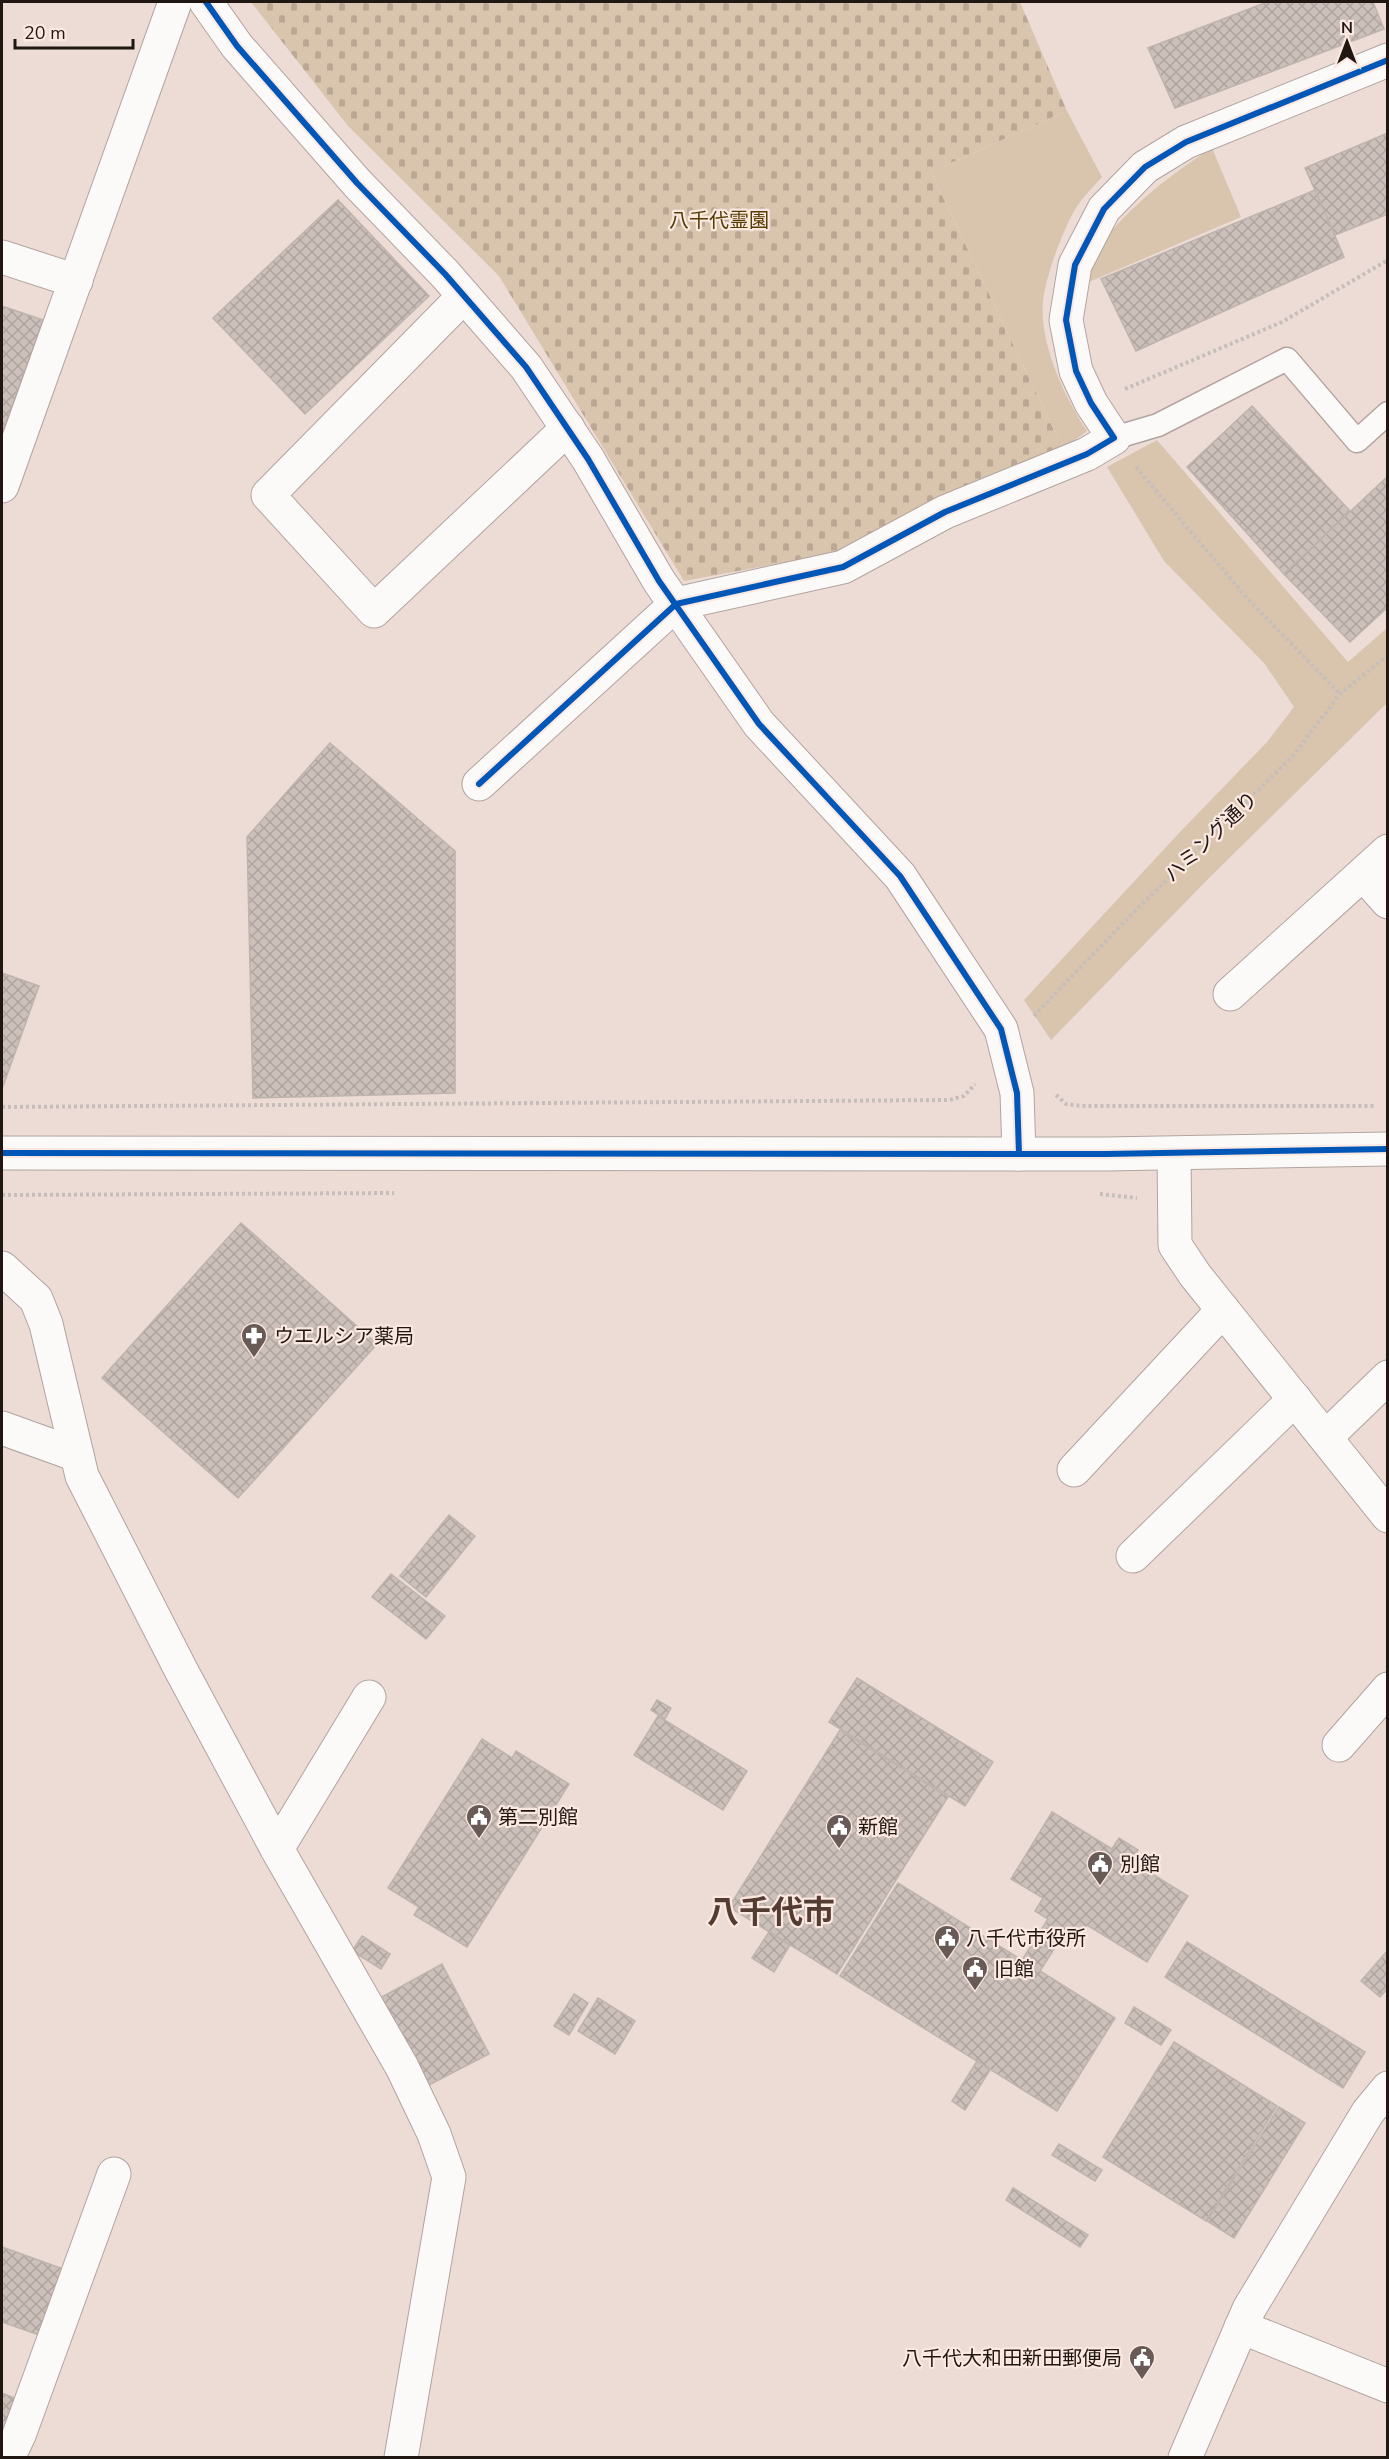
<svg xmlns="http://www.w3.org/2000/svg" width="1389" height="2459" viewBox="0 0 1389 2459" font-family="'Nunito Sans','Noto Sans JP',sans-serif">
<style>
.cemetery{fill:url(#cemetery-stones)}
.park{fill:#d9c5ae}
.building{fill:url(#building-cross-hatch);stroke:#bfb3ad;stroke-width:1.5}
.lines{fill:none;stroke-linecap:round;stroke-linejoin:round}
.service-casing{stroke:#b1a49f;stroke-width:25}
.minor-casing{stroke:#b1a49f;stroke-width:35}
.tertiary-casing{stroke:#b1a49f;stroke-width:35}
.path{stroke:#c5bebb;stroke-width:4;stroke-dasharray:3 3;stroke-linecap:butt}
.service{stroke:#fcfaf9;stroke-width:22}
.minor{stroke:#fcfaf9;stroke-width:33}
.tertiary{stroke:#fcfaf9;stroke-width:33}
.cycleway-casing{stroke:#fbe8e1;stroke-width:10}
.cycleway{stroke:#0057b8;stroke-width:6}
.labels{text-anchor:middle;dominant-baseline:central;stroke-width:4.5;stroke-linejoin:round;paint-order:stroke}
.park-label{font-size:20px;fill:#563c01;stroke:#fbe8e1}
.street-label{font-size:20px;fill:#201612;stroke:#fbe8e1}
.poi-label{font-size:20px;fill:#201612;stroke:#fbe8e1;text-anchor:start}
.town-label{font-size:32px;font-weight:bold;fill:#543c32;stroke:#fbe8e1}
</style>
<defs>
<pattern id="cemetery-stones" width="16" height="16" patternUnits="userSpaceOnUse" patternTransform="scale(1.5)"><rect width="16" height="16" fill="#d9c5ae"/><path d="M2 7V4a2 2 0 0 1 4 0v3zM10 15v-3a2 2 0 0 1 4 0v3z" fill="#baa895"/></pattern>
<pattern id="building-cross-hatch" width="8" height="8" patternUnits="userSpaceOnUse" patternTransform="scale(1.5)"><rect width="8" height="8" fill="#ccc0ba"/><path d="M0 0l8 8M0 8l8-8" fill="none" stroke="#afa49f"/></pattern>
</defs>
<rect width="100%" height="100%" fill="#eddcd6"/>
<polygon class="cemetery" points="251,2 1020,2 1067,111 931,172 1063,449 830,554 684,581 499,276 348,126"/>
<g class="park">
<path d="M1067,111l35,66c-10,11 -22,23 -29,36 -12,23 -27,62 -30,88 -4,41 21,96 44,130l-24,18 -132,-277z"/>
<path d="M1212,148l29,69 -152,65c3,-10 5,-26 11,-35 26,-39 73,-74 112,-99z"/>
<polygon points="1157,440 1348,662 1387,628 1387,703 1208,879 1051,1040 1024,1000 1180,832 1267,742 1294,707 1264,663 1164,561 1107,467"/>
</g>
<g class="building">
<polygon points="1267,2 1373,2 1384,29 1175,108 1148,48"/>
<polygon points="1388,133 1388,214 1335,235 1305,168"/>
<polygon points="1315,190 1344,257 1136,351 1101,279"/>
<polygon points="338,200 429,296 305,414 213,318"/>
<polygon points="2,306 43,320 3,432 2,431"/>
<polygon points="1252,406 1350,511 1284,574 1187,467"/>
<polygon points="1388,476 1388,607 1350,642 1284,574"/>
<polygon points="330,743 455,851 455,1093 253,1098 247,837"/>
<polygon points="2,973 39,986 2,1089"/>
<polygon points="241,1223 377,1344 238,1498 102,1378"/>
<polygon points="449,1515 475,1536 426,1597 400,1576"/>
<polygon points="391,1574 445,1616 426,1639 372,1597"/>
<polygon points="857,1678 993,1762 965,1806 829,1722"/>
<polygon points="657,1700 671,1708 665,1719 651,1710"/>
<polygon points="658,1716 747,1771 723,1810 634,1755"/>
<polygon points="840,1730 948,1797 837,1974 729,1907"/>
<polygon points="482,1739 512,1758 516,1751 569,1784 467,1947 414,1915 419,1907 388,1888"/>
<polygon points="1052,1812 1112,1849 1119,1838 1138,1850 1131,1861 1188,1896 1147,1962 1087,1925 1079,1938 1066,1930 1040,1971 1115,2018 1057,2111 840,1976 898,1883 1022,1960 1048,1919 1035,1911 1043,1898 1011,1879"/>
<polygon points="769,1932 790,1945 774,1972 752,1958"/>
<polygon points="362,1936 390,1954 381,1969 352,1951"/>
<polygon points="1187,1942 1365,2052 1343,2088 1165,1977"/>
<polygon points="1388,1950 1388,1988 1380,1997 1361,1981"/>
<polygon points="442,1964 489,2054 427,2086 380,1998"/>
<polygon points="574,1994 588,2003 569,2035 554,2026"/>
<polygon points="598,1998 635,2021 615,2054 578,2031"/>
<polygon points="1134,2007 1171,2030 1161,2045 1125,2023"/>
<polygon points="1174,2042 1277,2106 1206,2221 1103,2157"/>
<polygon points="977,2061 990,2070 965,2110 952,2101"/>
<polygon points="1279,2107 1305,2123 1234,2238 1207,2221"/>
<polygon points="1059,2144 1102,2170 1095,2181 1052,2155"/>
<polygon points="1013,2188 1088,2235 1080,2247 1006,2200"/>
<polygon points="2,2247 66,2270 42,2336 2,2322"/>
<polygon points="2,2393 19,2400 2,2448"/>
</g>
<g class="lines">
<defs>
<polyline id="service" points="1114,438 1158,425 1287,359 1357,441 1388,413"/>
<g id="minor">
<polyline points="2,257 76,281"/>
<polyline points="464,296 268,495 374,611 568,428"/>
<polyline points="2,486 175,2"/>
<polyline points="479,784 676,604 843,567 945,512 1087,454 1114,438 1091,403 1076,371 1066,320 1075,265 1104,209 1145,167 1186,142 1388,60"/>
<polyline points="1363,874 1388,902"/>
<polyline points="1230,994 1388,851"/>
<polyline points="2,1268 36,1299 46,1324 82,1476 181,1670 277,1849 402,2067 434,2134 449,2177 401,2458"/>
<polyline points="2,1428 77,1455"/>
<polyline points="1326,1437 1388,1377"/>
<polyline points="1074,1470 1223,1310"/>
<polyline points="1133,1556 1295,1399"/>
<polyline points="1339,1745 1388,1689"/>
<polyline points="277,1849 369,1697"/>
<polyline points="1241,2327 1388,2386"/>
<polyline points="8,2458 19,2435 114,2174"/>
</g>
<g id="tertiary">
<polyline points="206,2 237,46 357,183 445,274 526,367 588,459 659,581 759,724 900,876 1001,1029 1017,1093 1019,1154"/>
<polyline points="2,1153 1106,1154 1388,1149"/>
<polyline points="1174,1154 1175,1245 1195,1275 1388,1516"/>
<polyline points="1185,2458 1249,2309 1368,2112 1388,2088"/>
</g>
</defs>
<use href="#service" class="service-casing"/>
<use href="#minor" class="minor-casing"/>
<use href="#tertiary" class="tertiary-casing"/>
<g class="path">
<polyline points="1125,389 1282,322 1388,260"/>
<polyline points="1136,467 1247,598 1340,694"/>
<polyline points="1034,1016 1121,925 1293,756 1340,694 1388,655"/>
<polyline points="1056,1095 1066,1104 1082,1106 1376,1106"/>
<polyline points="2,1107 949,1100 964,1096 975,1084"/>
<polyline points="1100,1194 1137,1198"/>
<polyline points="2,1195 394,1193"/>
</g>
<use href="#service" class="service"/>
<use href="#minor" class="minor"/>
<use href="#tertiary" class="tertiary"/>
<defs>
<g id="cycleway">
<polyline points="206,2 237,46 357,183 445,274 526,367 588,459 659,581 759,724 900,876 1001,1029 1017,1093 1019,1154"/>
<polyline points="479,784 676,604 843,567 945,512 1087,454 1114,438 1091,403 1076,371 1066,320 1075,265 1104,209 1145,167 1186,142 1388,60"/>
<polyline points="2,1153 1106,1154 1388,1149"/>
</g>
</defs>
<use href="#cycleway" class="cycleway-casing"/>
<use href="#cycleway" class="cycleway"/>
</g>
<defs>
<symbol id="pharmacy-pin" viewBox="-11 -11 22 30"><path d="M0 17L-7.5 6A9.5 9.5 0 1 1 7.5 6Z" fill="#685b57" stroke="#fbe8e1"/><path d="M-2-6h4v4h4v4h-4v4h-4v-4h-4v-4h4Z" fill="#fff"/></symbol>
<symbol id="civic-pin" viewBox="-11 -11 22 30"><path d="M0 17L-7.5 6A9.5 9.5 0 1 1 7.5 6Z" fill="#685b57" stroke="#fbe8e1"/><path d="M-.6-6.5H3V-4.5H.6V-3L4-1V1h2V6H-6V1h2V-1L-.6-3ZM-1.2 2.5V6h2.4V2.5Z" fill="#fff"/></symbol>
</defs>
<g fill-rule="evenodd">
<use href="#pharmacy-pin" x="239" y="1321" width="30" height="40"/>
<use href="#civic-pin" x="464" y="1802" width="30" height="40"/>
<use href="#civic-pin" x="824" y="1812" width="30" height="40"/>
<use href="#civic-pin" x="1085" y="1849" width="30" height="40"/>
<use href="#civic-pin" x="932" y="1923" width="30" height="40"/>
<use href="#civic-pin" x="960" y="1954" width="30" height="40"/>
<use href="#civic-pin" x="1127" y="2343" width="30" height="40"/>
</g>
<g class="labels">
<g class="park-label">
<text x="719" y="220">八千代霊園</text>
</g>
<g class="street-label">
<text transform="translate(1211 837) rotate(-44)">ハミング通り</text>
</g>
<g class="poi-label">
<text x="274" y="1336">ウエルシア薬局</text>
<text x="498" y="1817">第二別館</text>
<text x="858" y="1827">新館</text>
<text x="1120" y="1864">別館</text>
<text x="966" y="1938">八千代市役所</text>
<text x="994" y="1969">旧館</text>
<text x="1122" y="2358" text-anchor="end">八千代大和田新田郵便局</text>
</g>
<g class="town-label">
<text x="771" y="1912">八千代市</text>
</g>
</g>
<rect width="1389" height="2459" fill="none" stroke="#201612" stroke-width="6"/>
<g transform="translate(1347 42)" stroke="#fbe8e1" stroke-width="4.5" paint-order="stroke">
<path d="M0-4.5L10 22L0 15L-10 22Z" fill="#201612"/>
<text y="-9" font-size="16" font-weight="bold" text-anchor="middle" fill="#201612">N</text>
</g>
<path d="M15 39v9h118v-9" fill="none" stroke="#201612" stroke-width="3"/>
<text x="24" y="39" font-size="18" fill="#201612" stroke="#fbe8e1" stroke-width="4.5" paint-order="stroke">20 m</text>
</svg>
